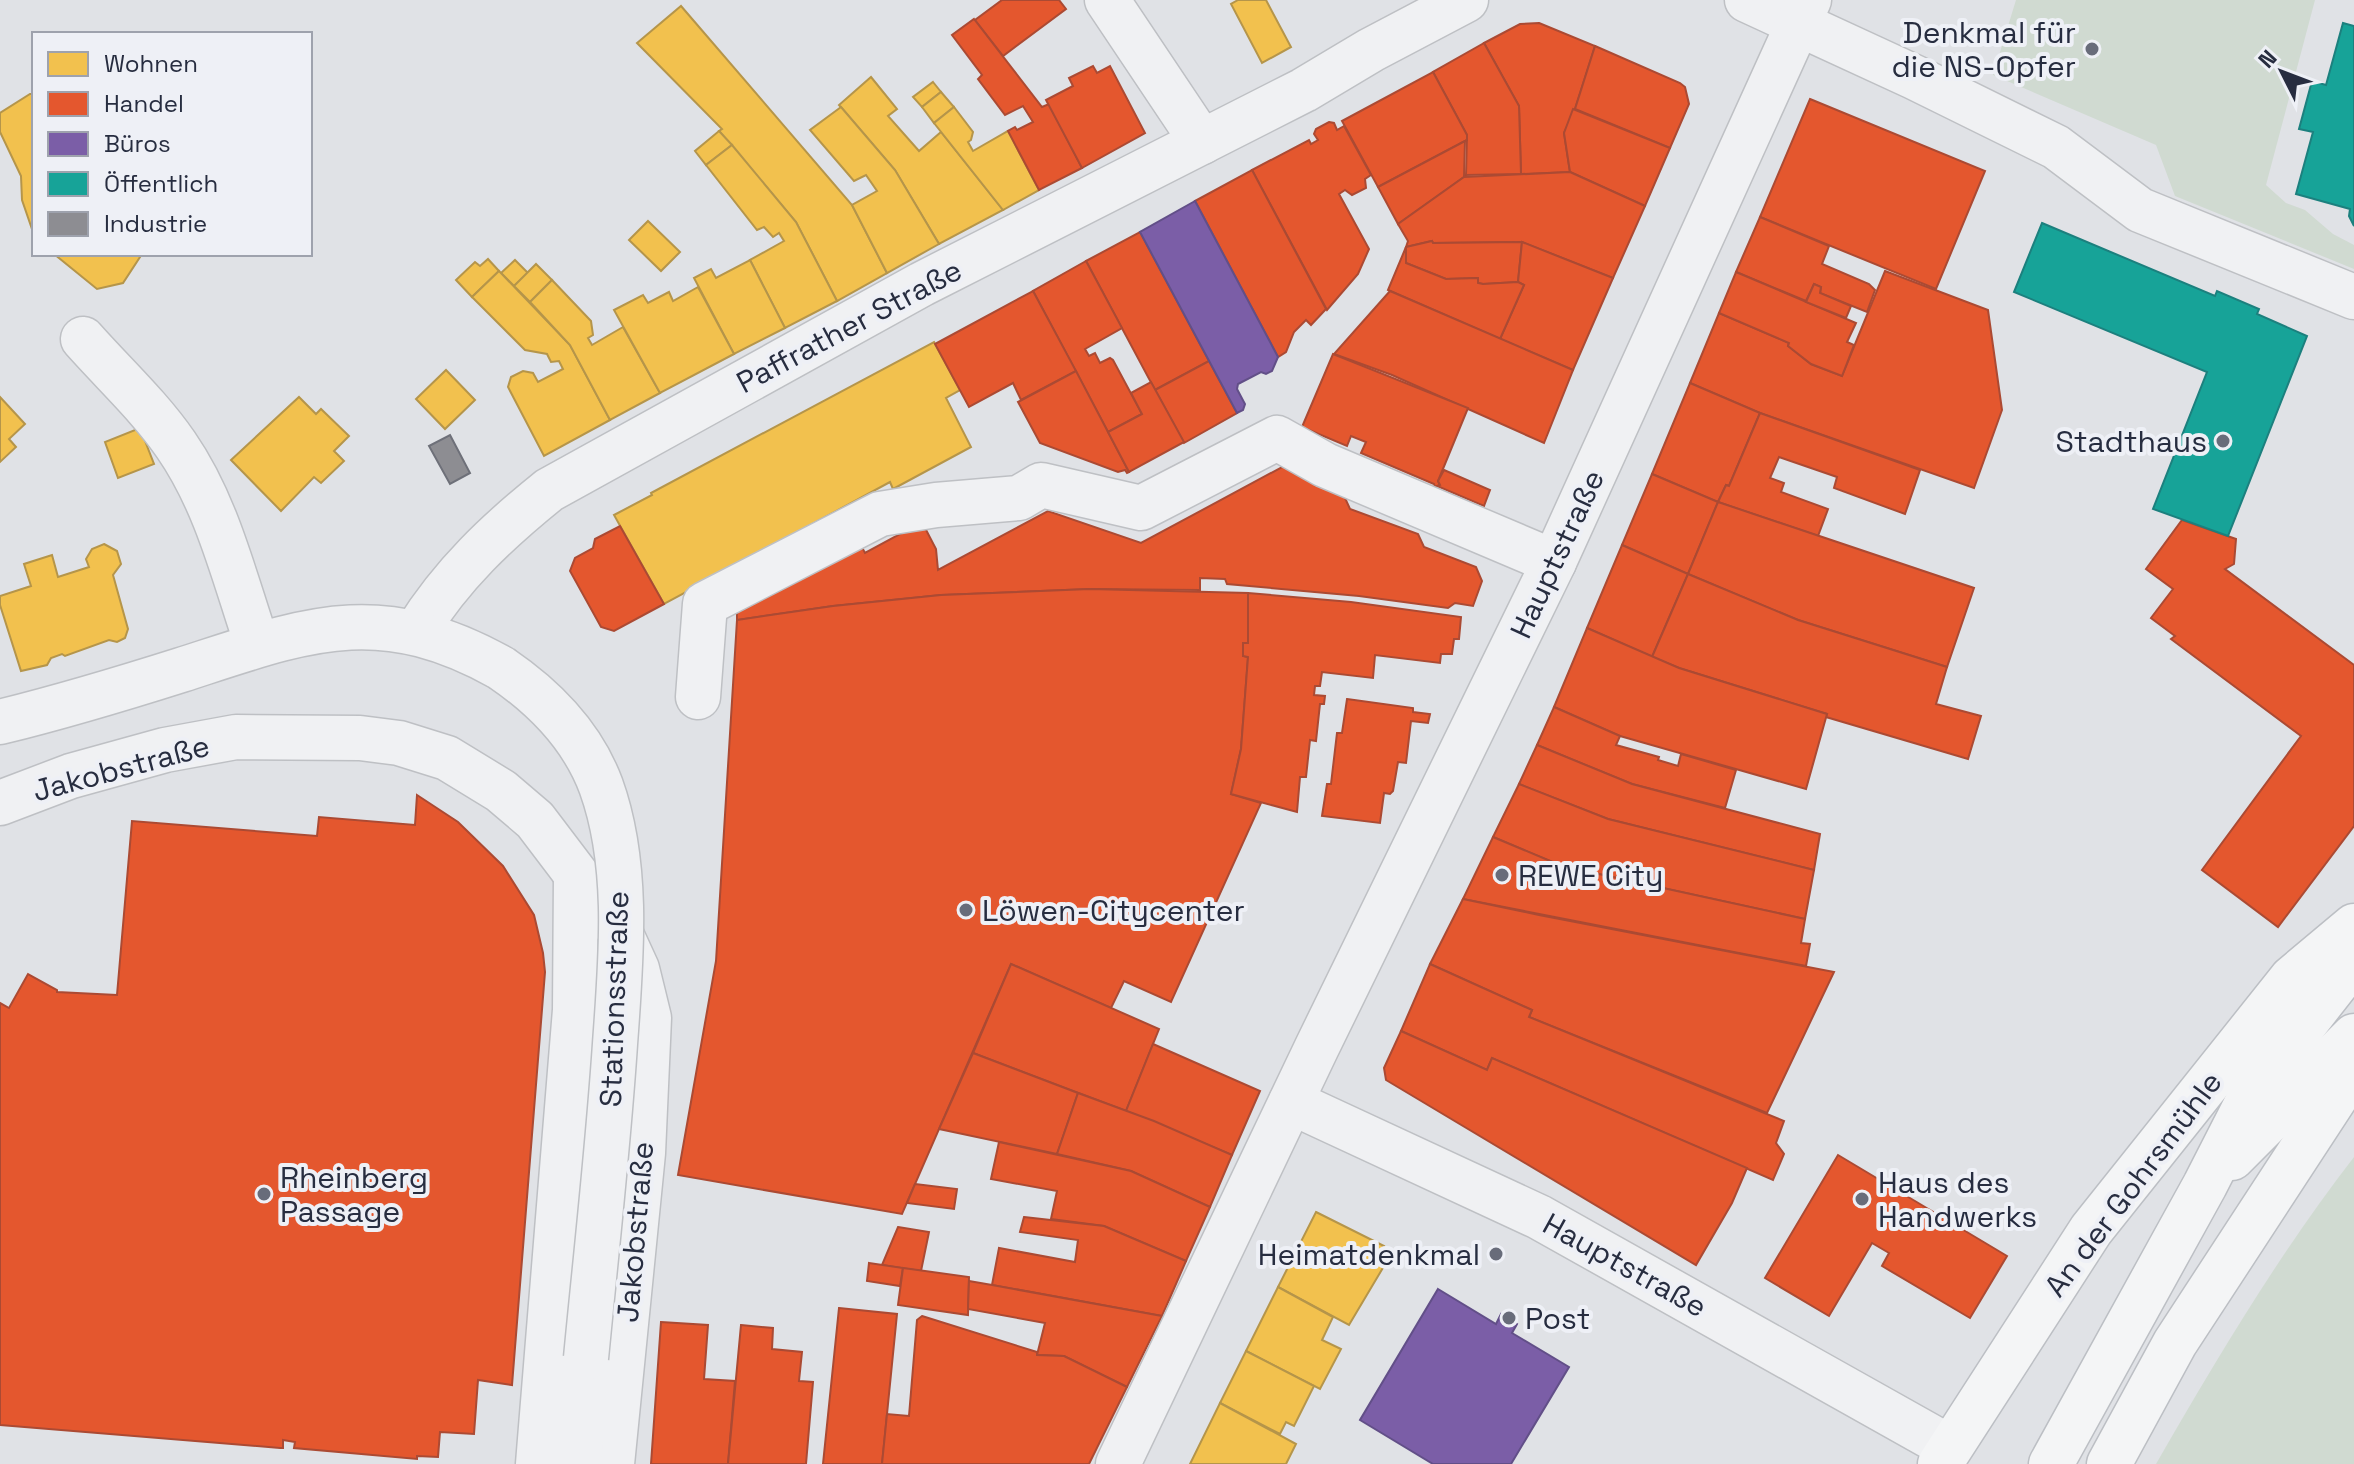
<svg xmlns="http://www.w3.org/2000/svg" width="2354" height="1464" viewBox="0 0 2354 1464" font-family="'Space Grotesk',sans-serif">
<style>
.green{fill:#d0dad1}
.homes{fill:#f2c14e;stroke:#b5954a;stroke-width:2}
.shops{fill:#e4572e;stroke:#ab4a33;stroke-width:2}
.offices{fill:#7b5ea7;stroke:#624f88;stroke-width:2}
.public{fill:#17a398;stroke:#1c807e;stroke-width:2}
.industry{fill:#8d8d92;stroke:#6e7079;stroke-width:2}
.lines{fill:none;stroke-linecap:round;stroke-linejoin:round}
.minor-casing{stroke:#bec0c4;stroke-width:47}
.major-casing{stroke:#bcbfc4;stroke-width:47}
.minor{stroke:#f0f1f3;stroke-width:44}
.major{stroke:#f4f5f6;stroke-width:44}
.minor-bridge-casing{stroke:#bec0c4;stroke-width:47;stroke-linecap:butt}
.minor-bridge{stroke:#f0f1f3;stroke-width:44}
.poi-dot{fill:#686c7a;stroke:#eef0f6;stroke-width:3}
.labels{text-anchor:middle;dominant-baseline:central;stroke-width:8;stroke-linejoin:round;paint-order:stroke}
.poi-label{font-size:30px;fill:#272d40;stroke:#eef0f6;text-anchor:start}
.street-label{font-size:30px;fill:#272d40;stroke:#eef0f6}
</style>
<rect width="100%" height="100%" fill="#e0e2e6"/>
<g class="green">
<polygon points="2016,0 2315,0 2266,185 2286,203 2305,210 2333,234 2354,245 2354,269 2175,196 2156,145 1993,75"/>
<path d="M2354,1157v307h-198c61,-106 123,-210 198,-307z"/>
</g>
<g class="homes">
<polygon points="1238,0 1266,0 1291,47 1262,63 1231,4"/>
<polygon points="681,6 852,205 887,273 837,301 796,222 719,131 722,129 637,43"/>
<polygon points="871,77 897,109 888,116 919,151 941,132 1003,210 939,244 895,170 839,105"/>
<polygon points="933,82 941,92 922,107 913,97"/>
<polygon points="941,92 954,107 934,123 922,107"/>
<polygon points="30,94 34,94 34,235 22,200 21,176 0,132 0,113"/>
<polygon points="841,107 895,170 939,244 887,273 852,205 877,191 866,175 854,181 810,130"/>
<polygon points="954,107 973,132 971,140 968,142 973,151 1008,131 1039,190 1003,210 934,123"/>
<polygon points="719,131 732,145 706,165 695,151"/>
<polygon points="732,145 796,222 837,301 785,328 750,260 784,241 779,233 773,237 764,227 757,230 706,165"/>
<polygon points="648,221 680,252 661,271 629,240"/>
<polygon points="54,254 142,254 123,283 97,289"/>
<polygon points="488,259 499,271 472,297 456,280 475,262 480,266"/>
<polygon points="515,260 528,273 514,286 501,273"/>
<polygon points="750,260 785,328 734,354 694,278 711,269 716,278"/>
<polygon points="536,264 552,280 530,302 514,286"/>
<polygon points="499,271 570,345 610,420 544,456 508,387 511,377 523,371 533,373 538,382 563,369 559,361 551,362 547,354 525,350 472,297"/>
<polygon points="552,280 591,321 593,335 588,338 592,345 623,327 660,393 610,420 570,345 530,302"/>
<polygon points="698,287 734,354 660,393 614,310 643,295 648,303 669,292 673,301"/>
<polygon points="934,342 960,390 946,398 971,447 893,489 890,482 664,604 614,515 652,495 651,493"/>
<polygon points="446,370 475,400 445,429 416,399"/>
<polygon points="0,397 25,424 9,439 16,447 0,462"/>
<polygon points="299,397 316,414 321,409 349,436 334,451 344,461 321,483 314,477 281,511 231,460"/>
<polygon points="140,428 154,464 118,478 105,442"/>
<polygon points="104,544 117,551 121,564 113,575 128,629 125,638 117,642 109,640 65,656 62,654 51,658 47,665 21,671 0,605 0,596 31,586 24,564 52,555 58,577 89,567 86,559 92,549"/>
<polygon points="1316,1212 1384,1246 1379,1256 1387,1261 1349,1325 1278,1287"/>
<polygon points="1278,1287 1333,1317 1322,1340 1341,1349 1320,1389 1246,1351"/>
<polygon points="1246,1351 1314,1386 1294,1426 1286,1422 1280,1434 1220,1403"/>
<polygon points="1220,1403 1296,1444 1286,1464 1190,1464"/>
</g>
<g class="shops">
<polygon points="1002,0 1059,0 1066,9 1003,56 975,20"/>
<polygon points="974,19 1042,107 1049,104 1082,168 1039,190 1008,131 1015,127 1017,130 1033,122 1023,106 1005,115 978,79 982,75 952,35"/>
<polygon points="1539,23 1595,46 1575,109 1564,133 1570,172 1521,174 1519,106 1484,43 1520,24"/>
<polygon points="1484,43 1519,106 1521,174 1466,175 1467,135 1433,72"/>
<polygon points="1595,46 1680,83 1685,87 1689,104 1670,148 1575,109"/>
<polygon points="1093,66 1097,73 1110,66 1145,133 1082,168 1046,100 1073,86 1069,78"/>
<polygon points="1433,72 1467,135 1467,140 1378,187 1342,121"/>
<polygon points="1810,99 1985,171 1936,289 1760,217"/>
<polygon points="1573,109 1670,148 1645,206 1570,172 1564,133"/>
<polygon points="1329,122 1334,123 1337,130 1344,126 1371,175 1365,179 1366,188 1352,195 1345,190 1339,194 1369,249 1358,274 1327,310 1252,170 1309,140 1311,144 1318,140 1314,134 1316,129"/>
<polygon points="1465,141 1464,177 1398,224 1378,187"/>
<polygon points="1252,170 1326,309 1311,325 1306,320 1294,332 1286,352 1278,357 1195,201"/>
<polygon points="1570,172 1645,206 1613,278 1522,242 1433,243 1432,241 1406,247 1408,241 1398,224 1464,177"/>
<polygon points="1760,217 1829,246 1822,264 1869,284 1875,290 1867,312 1820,293 1821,287 1814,284 1806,301 1736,272"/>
<polygon points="1140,232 1209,361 1155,390 1086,261"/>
<polygon points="1432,241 1433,243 1522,242 1518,282 1483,284 1478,283 1478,278 1446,279 1406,263 1406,247"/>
<polygon points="1522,242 1613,278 1573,370 1500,339 1524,285 1518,282"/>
<polygon points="1406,247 1406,263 1446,279 1478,278 1478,283 1483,284 1518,282 1524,285 1500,339 1388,290"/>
<polygon points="1086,261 1122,328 1085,349 1089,356 1095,353 1100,363 1110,358 1113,360 1142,414 1108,432 1033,291"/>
<polygon points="1885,271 1988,310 2002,410 1974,488 1760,413 1690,383 1719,313 1789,343 1788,346 1811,364 1842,376"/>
<polygon points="1736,272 1856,323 1847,342 1854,345 1842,376 1811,364 1788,346 1789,343 1719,313"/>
<polygon points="1814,284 1821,287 1820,293 1851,306 1846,318 1806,302"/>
<polygon points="1033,291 1076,371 1021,400 1013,383 969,407 935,344"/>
<polygon points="1390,291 1573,370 1544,443 1392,375 1334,354"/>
<polygon points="1333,354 1468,408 1438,481 1440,485 1435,487 1434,484 1361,453 1366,442 1351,436 1347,446 1302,427"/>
<polygon points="1209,361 1237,413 1184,443 1155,390"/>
<polygon points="1076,371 1129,472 1127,473 1125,470 1118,472 1040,443 1018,402"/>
<polygon points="1151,382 1184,442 1129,472 1108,432 1142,414 1131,393"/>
<polygon points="1690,383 1760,413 1729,486 1726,485 1718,502 1652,474"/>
<polygon points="1760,413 1920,470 1905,514 1834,488 1837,477 1779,457 1770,478 1784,483 1781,492 1828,509 1818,536 1718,502 1726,485 1729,486"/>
<polygon points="1284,466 1340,487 1350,509 1418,534 1424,547 1476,567 1482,581 1473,606 1455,603 1448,608 1359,596 1227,584 1225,579 1200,578 1200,590 1090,589 941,595 833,606 737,620 737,604 857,538 865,553 922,522 936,549 938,570 1048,511 1141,543"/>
<polygon points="1444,470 1490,490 1484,506 1437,486 1440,485 1438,481"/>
<polygon points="1652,474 1718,502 1688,574 1622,545"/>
<polygon points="1718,502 1974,588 1947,667 1798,620 1688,574"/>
<polygon points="2182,520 2236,539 2234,564 2225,569 2354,665 2354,826 2278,927 2202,870 2301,736 2171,639 2175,636 2151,618 2173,589 2146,569"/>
<polygon points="620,526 664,604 614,631 601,627 570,571 575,558 593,548 595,539"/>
<polygon points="1622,545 1688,574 1652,657 1587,628"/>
<polygon points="1688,574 1798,620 1947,667 1936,704 1981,716 1968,759 1826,717 1827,714 1679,668 1652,657"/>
<polygon points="1090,589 1248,593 1248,643 1243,643 1243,656 1248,657 1241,749 1231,794 1261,803 1171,1002 1124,981 1111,1008 1011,964 902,1214 678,1175 716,961 737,620 833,606 941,595"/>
<polygon points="1248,593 1351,602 1461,617 1459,639 1454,639 1452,654 1441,654 1440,663 1375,655 1373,678 1322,672 1320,686 1315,686 1314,695 1325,696 1324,704 1320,704 1316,741 1310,740 1306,777 1300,777 1297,812 1231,794 1241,749 1248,657 1243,656 1243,643 1248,643"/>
<polygon points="1587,628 1679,668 1827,714 1806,789 1620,736 1554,707"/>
<polygon points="1347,699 1413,708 1413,712 1430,714 1428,723 1411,721 1406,763 1398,762 1393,791 1390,794 1384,793 1380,823 1322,816 1327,784 1331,784 1337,733 1342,733"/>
<polygon points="1554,707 1620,736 1616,745 1659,757 1658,760 1678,766 1681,754 1736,770 1725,808 1632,784 1537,745"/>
<polygon points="1537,745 1632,784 1820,834 1814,870 1608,819 1519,784"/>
<polygon points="1519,784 1608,819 1814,870 1805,919 1562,866 1493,837"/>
<polygon points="417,795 458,822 503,866 534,915 543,953 545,972 512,1385 478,1380 474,1434 440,1432 438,1457 417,1456 417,1459 294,1448 295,1442 283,1440 283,1448 280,1448 0,1425 0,1003 9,1008 28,974 57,990 57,992 117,995 132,821 317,836 319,817 415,825"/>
<polygon points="1493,837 1562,866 1805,919 1801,943 1810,944 1806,966 1463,899"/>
<polygon points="1463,899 1539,915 1834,972 1767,1113 1529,1017 1532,1010 1430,964"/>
<polygon points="1011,964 1159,1029 1126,1111 973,1053"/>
<polygon points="1430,964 1532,1010 1529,1017 1784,1121 1776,1143 1784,1154 1773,1180 1492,1058 1487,1070 1401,1031"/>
<polygon points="1401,1031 1487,1070 1492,1058 1747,1168 1732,1203 1696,1265 1386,1080 1384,1068"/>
<polygon points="1153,1044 1260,1091 1232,1155 1126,1111"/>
<polygon points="973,1053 1078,1093 1057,1154 939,1129"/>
<polygon points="1078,1093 1154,1121 1232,1155 1210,1207 1131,1171 1057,1154"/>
<polygon points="999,1142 1131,1171 1210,1207 1186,1261 1104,1226 1051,1219 1057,1191 991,1179"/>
<polygon points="1838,1155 2007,1256 1970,1318 1882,1266 1889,1253 1872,1243 1829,1316 1765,1278"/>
<polygon points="915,1184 957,1189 954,1209 907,1203"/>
<polygon points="1024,1217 1104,1226 1186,1261 1162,1316 992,1285 999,1248 1075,1262 1078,1240 1020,1232"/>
<polygon points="898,1227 929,1232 921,1271 882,1265"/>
<polygon points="869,1263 903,1268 900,1286 867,1281"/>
<polygon points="903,1268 969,1277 968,1315 898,1305"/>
<polygon points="969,1281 992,1285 1162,1316 1127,1387 1064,1356 1037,1355 1045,1323 968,1309"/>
<polygon points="839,1308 897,1314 882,1464 823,1464"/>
<polygon points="922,1316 1037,1352 1037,1355 1064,1356 1127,1387 1089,1464 882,1464 887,1414 909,1416 917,1320"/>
<polygon points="661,1322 708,1325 704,1379 735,1381 728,1464 651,1464"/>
<polygon points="741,1325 773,1328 772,1349 802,1352 799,1381 813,1382 806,1464 728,1464"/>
</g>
<g class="offices">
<polygon points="1195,201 1278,357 1272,371 1266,374 1261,372 1238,384 1237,389 1245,404 1243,410 1237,413 1140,232"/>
<polygon points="1438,1289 1496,1324 1501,1314 1517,1324 1512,1333 1569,1367 1511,1464 1433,1464 1360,1420"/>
</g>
<g class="public">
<polygon points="2343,23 2354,26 2354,226 2349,216 2350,209 2296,194 2313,132 2299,129 2312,81 2326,85"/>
<polygon points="2042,223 2215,296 2217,291 2259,309 2257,314 2307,336 2228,536 2153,509 2207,372 2014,292"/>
</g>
<polygon class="industry" points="450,435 470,473 450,484 429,446"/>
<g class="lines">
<defs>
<g id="minor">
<polyline points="1107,0 1202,142"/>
<polyline points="1747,0 1914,77 2056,147 2140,210 2354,297"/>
<path d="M83,339c31,35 67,68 93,106 41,59 58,132 81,199"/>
<path d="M416,632c36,-58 81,-100 133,-142l373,-206 382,-194 67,-40 95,-50"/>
<polyline points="698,697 705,604 880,514 936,505 1019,498 1041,485 1141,508 1277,438 1325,465 1554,562"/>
<path d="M0,722c61,-15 121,-33 181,-52 124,-40 196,-71 320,-2"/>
<polyline points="0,803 71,776 165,750 236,737 360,738 399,743 447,758 501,791 535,820 620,932 637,969 649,1018 643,1153 612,1464"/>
<polyline points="1291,1102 1539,1217 1949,1447"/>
<polyline points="538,1464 575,1010 576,875"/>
<polyline points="579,1464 586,1358"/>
<polyline points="1118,1464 1317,1047 1554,562 1809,0"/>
</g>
<g id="major">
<polyline points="2232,1158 2354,1036"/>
<polyline points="1940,1464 2091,1230 2292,978 2354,926"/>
<polyline points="2051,1464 2205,1185 2254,1089 2354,961"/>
<polyline points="2109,1464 2175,1343 2354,1069"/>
</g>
</defs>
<use href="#minor" class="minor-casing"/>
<use href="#major" class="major-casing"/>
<use href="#minor" class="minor"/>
<use href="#major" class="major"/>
<defs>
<path id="minor-bridge" d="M501,668c44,30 81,67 100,118 29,80 20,174 14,258 -7,105 -19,210 -29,314"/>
</defs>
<use href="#minor-bridge" class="minor-bridge-casing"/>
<use href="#minor-bridge" class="minor-bridge"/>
</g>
<g class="poi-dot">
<circle cx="2092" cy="49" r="8"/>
<circle cx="2223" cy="441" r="8"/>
<circle cx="1502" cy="875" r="8"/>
<circle cx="966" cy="910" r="8"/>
<circle cx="264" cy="1194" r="8"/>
<circle cx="1862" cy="1199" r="8"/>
<circle cx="1496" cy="1254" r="8"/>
<circle cx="1509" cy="1318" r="8"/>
</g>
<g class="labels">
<g class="poi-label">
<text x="2076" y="32" text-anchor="end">Denkmal für<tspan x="2076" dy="34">die NS-Opfer</tspan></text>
<text x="2207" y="441" text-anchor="end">Stadthaus</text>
<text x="1518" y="875">REWE City</text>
<text x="982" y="910">Löwen-Citycenter</text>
<text x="280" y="1177">Rheinberg<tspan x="280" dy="34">Passage</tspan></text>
<text x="1878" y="1182">Haus des<tspan x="1878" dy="34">Handwerks</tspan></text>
<text x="1480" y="1254" text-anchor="end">Heimatdenkmal</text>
<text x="1525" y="1318">Post</text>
</g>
<g class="street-label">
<text transform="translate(849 326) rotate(-28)">Paffrather Straße</text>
<text transform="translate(1557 554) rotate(-65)">Hauptstraße</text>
<text transform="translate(121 768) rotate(-15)">Jakobstraße</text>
<text transform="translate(614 999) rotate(-88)">Stationsstraße</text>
<text transform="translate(2133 1184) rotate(-53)">An der Gohrsmühle</text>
<text transform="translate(635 1232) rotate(-85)">Jakobstraße</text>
<text transform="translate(1625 1265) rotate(29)">Hauptstraße</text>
</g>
</g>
<rect x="32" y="32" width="280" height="224" fill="#eef0f6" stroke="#9ea2ad" stroke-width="2"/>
<rect x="48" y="52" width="40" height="24" fill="#f2c14e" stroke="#9ea2ad" stroke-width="2"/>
<text x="104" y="72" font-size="24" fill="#272d40">Wohnen</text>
<rect x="48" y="92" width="40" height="24" fill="#e4572e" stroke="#9ea2ad" stroke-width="2"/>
<text x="104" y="112" font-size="24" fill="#272d40">Handel</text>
<rect x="48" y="132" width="40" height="24" fill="#7b5ea7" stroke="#9ea2ad" stroke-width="2"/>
<text x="104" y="152" font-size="24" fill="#272d40">Büros</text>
<rect x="48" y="172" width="40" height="24" fill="#17a398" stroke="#9ea2ad" stroke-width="2"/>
<text x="104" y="192" font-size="24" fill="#272d40">Öffentlich</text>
<rect x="48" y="212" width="40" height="24" fill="#8d8d92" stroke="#9ea2ad" stroke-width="2"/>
<text x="104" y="232" font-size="24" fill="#272d40">Industrie</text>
<g transform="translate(2282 72) rotate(312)" stroke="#eef0f6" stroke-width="6" paint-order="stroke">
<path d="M0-6L14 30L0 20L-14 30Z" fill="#272d40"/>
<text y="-12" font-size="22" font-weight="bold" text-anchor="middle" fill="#272d40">N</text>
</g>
</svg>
